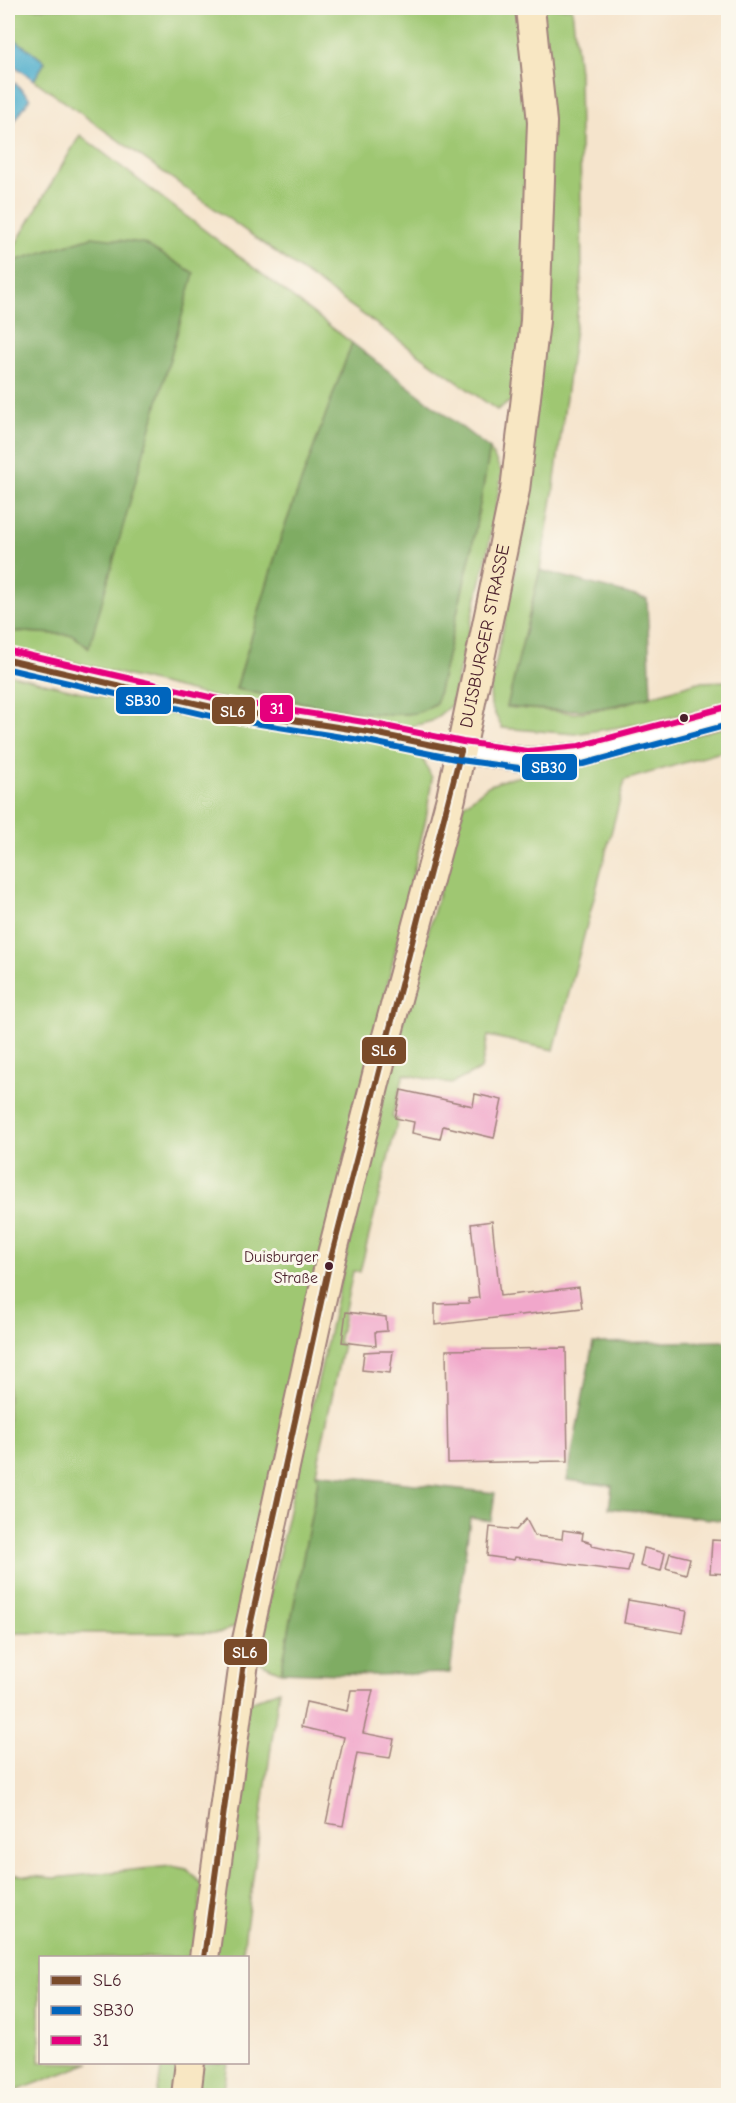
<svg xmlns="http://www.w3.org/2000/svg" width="736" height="2103" viewBox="0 0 736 2103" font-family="'Comic Neue',sans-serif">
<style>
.green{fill:#9fc772;stroke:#74734e;stroke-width:1.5}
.forest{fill:#7fac64;stroke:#646648;stroke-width:1.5}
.water{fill:#4dadcc;stroke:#4c667c;stroke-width:1.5}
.building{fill:#f1a7cb}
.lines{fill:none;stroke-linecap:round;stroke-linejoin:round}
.minor-casing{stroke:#a0827c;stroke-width:22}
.tertiary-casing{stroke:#a0827c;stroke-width:28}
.secondary-casing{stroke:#a0827c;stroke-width:32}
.minor{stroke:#fff;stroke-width:20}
.tertiary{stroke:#fff;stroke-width:26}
.secondary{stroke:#f8e7c3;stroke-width:28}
.bus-1-casing{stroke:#fbf7ec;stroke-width:10}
.bus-2-casing{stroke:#fbf7ec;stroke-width:10}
.bus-3-casing{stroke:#fbf7ec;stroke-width:10}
.bus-1{stroke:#7a4b2a;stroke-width:6}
.bus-2{stroke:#0065bd;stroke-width:6}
.bus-3{stroke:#e5007d;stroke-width:6}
.bus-dot{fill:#4a1f2b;stroke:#fbf7ec;stroke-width:2}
.labels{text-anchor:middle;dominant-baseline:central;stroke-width:6;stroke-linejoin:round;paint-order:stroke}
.bus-label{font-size:16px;fill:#4a1f2b;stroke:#fbf7ec;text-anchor:end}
.street-label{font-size:18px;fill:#4a1f2b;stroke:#fbf7ec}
.line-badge{stroke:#fbf7ec;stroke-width:2}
.badge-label{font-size:16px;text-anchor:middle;font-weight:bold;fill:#fff}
</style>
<rect width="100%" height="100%" fill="#fbf7ec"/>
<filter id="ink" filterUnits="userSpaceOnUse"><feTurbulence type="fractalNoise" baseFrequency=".0167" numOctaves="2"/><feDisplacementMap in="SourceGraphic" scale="12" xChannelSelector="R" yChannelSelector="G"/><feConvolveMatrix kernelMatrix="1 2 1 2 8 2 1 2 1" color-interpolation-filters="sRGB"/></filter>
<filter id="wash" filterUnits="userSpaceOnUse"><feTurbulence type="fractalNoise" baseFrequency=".008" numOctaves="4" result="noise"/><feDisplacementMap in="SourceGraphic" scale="24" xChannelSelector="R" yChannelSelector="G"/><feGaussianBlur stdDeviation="1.35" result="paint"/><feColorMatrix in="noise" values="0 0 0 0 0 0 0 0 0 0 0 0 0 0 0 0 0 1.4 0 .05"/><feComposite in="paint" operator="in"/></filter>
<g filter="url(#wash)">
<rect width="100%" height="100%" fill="#f5e4cc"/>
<g class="green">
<path d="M8,8h510c11,87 14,176 10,264 -2,43 -10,85 -14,127l-17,11 -463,-330 11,-18 -37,-28z"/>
<polygon points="540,8 572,8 579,72 582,277 554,487 540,570 507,707 575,713 614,707 698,682 728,681 728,703 657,721 575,734 502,728 491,706 490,690 517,563 533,456"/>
<path d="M80,135l272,208 -71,194 -45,152c48,10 132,31 179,24 7,-1 14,-6 21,-9l35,-151 19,-104 12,24 -15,82 -36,150 -19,16 -23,6 -191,-29 -173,-43 -37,-6v-18l65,4 15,13 4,-411 -84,26v-6z"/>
<polygon points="8,674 212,724 387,742 421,755 432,778 426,818 240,1624 221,1633 8,1633"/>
<polygon points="728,726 728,750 625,780 554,1050 488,1036 481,1069 451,1084 404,1074 392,1117 398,1119 360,1272 353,1271 338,1343 343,1344 316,1473 318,1480 281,1672 255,1661 384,1088 464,805 488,786 506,779 573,767"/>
<polygon points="279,1690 242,1957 215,1958 248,1703"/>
<polygon points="171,1866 187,1869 202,1885 193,1957 40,1958 40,2062 90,2063 8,2094 8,1874 54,1878"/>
<polygon points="162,2063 179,2063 174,2095 157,2096"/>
<polygon points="201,2063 228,2063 223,2095 196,2096"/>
</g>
<g class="forest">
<polygon points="92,237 143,243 194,273 89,648 73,635 8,631 8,263"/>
<path d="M352,343l138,106 -19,104 -35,150c-7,4 -14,9 -21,10 -46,7 -131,-15 -179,-24l45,-152z"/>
<path d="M540,570l107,29 4,97c-58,18 -85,16 -144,11z"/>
<polygon points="728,1341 728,1521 609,1508 612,1486 567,1480 593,1343"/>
<polygon points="316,1473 495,1493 491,1521 470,1518 450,1673 373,1675 281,1672 318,1481"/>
</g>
<g class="water">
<polygon points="8,34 45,62 34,80 8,61"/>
<polygon points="15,83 30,98 8,131 8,94"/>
</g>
<g id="blocks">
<g class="building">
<polygon points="401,1090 473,1106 475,1094 502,1100 494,1138 443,1126 440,1139 412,1133 414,1122 395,1118"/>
<polygon points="492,1221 500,1296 579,1287 582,1308 435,1325 435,1304 469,1303 468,1299 479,1298 471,1224"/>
<polygon points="346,1312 386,1317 387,1331 375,1332 376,1346 342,1342"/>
<polygon points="566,1348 568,1461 448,1463 446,1350"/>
<polygon points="381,1351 393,1351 390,1373 362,1370 364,1352"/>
<polygon points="526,1519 535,1536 562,1539 563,1530 583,1533 582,1540 592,1543 592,1546 632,1555 628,1572 515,1557 514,1560 487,1556 490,1527 516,1530"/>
<polygon points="712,1540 729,1541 729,1574 710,1573"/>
<polygon points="644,1548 665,1553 661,1571 640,1566"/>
<polygon points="670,1553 690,1558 686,1574 666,1568"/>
<polygon points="628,1600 687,1610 683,1633 624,1623"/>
<polygon points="351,1690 373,1690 363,1733 394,1739 390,1758 357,1753 343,1826 326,1823 344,1737 301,1727 306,1702 347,1711"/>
</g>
</g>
</g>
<g filter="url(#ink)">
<use href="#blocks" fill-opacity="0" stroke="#a0827c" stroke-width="1.5"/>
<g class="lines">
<defs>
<polyline id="minor" points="8,660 216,708 369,732 461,751"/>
<polyline id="tertiary" points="461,751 528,760 581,755 728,716"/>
<g id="secondary">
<path id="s1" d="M204,1958l43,-318 81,-370 55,-219 68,-253 64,-308 20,-169 7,-199 -12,-114"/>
<polyline points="186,2096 190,2062"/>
</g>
</defs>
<use href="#minor" class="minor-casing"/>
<use href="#tertiary" class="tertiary-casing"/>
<use href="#secondary" class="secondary-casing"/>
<use href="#minor" class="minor"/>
<use href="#tertiary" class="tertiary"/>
<use href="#secondary" class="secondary"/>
<defs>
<g id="bus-1">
<polyline points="8,660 216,708 369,732 461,751"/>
<polyline points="204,1958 247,1640 328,1270 461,751"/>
</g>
<polyline id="bus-2" points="8,669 215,717 367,741 460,760 527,769 583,764 728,725"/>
<polyline id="bus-3" points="10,651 218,699 370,723 463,742 528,751 579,746 726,707"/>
</defs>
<use href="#bus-1" class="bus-1-casing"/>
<use href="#bus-2" class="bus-2-casing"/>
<use href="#bus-3" class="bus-3-casing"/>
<use href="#bus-1" class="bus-1"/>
<use href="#bus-2" class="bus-2"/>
<use href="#bus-3" class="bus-3"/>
</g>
</g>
<g class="bus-dot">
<circle cx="684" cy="718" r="5"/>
<circle cx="329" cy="1266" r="5"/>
</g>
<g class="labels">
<g class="bus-label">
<text x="318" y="1257">Duisburger<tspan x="318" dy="21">Straße</tspan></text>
</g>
<g class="street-label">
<text stroke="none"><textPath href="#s1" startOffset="1353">DUISBURGER STRASSE</textPath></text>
</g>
</g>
<g class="line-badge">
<rect x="115" y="686" width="57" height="29" rx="6" fill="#0065bd"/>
<rect x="259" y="694" width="35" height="29" rx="6" fill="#e5007d"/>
<rect x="211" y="696" width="45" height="29" rx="6" fill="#7a4b2a"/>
<rect x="521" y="753" width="57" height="28" rx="6" fill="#0065bd"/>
<rect x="361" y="1036" width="46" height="29" rx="6" fill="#7a4b2a"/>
<rect x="223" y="1638" width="45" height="28" rx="6" fill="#7a4b2a"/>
</g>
<g class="badge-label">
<text x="143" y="706">SB30</text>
<text x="277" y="714">31</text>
<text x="233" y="717">SL6</text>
<text x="549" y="773">SB30</text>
<text x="384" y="1056">SL6</text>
<text x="245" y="1658">SL6</text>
</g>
<rect width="736" height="2103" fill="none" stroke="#fbf7ec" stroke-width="30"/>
<rect x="39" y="1956" width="210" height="108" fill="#fbf7ec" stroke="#b4a19f" stroke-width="1.5"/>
<rect x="51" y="1976" width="30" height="9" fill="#7a4b2a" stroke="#b4a19f" stroke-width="1.5"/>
<text x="93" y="1986" font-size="18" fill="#4a1f2b">SL6</text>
<rect x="51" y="2006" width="30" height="9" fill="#0065bd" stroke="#b4a19f" stroke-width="1.5"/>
<text x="93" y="2016" font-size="18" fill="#4a1f2b">SB30</text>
<rect x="51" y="2036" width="30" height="9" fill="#e5007d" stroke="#b4a19f" stroke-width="1.5"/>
<text x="93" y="2046" font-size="18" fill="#4a1f2b">31</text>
</svg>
